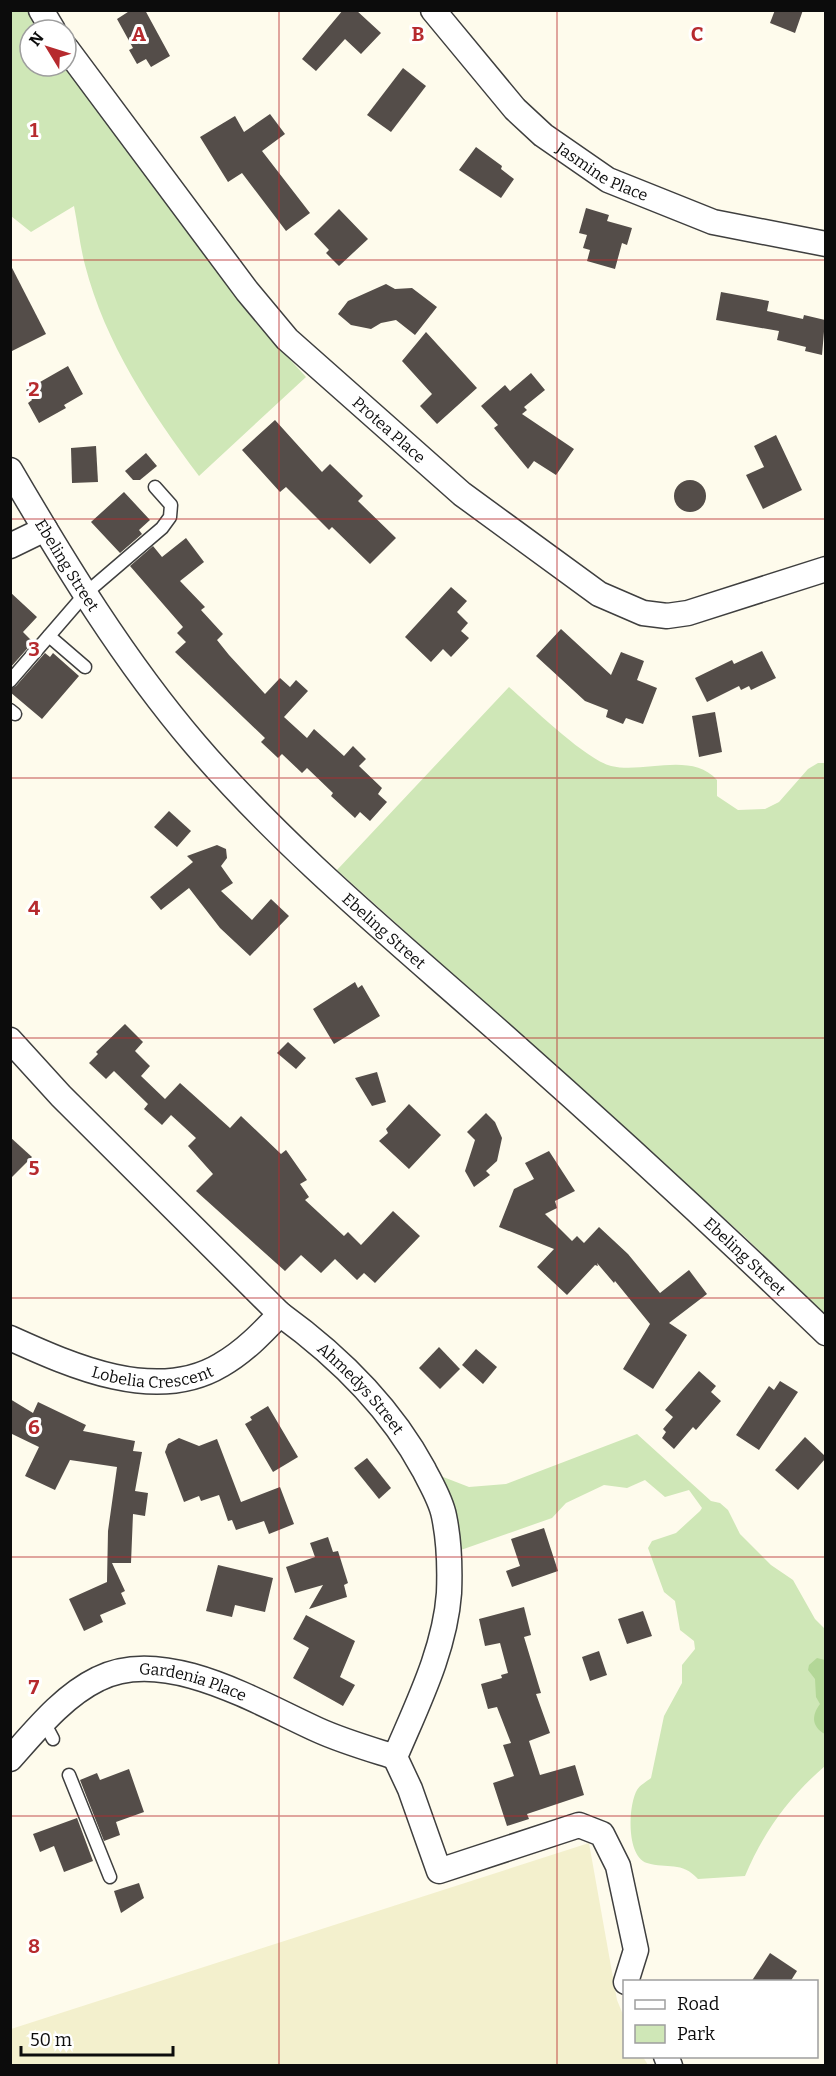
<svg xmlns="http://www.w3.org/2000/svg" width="836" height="2076" viewBox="0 0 836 2076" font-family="Bitter,serif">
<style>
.farmland{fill:#f3f0cd}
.green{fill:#cfe7b7}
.forest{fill:#b3d797}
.building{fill:#544d49}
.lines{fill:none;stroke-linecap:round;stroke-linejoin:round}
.lane-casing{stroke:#3f3f3f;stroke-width:15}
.street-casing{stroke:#3f3f3f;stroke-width:27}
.lane{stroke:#fff;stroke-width:12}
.street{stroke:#fff;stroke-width:24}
.grid{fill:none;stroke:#b62a2e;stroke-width:1.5;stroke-opacity:0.55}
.labels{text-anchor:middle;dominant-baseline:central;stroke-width:6;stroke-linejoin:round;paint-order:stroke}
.street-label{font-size:16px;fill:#0c0c0c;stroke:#fff}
.grid-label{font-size:20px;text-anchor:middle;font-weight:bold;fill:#b62a2e;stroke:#fff;stroke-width:6;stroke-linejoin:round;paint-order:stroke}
</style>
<rect width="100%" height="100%" fill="#fefbec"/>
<polygon class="farmland" points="589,1843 617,2000 624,2017 624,2056 643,2057 648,2065 11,2065 11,2029"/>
<g class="green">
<path d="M11,11h18l11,19h-10v36h35l187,252 54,59 -107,99c-48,-64 -94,-133 -114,-211 -5,-19 -7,-39 -11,-59l-43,26 -20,-16z"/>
<path d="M509,687c23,20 76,72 102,79 33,8 80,-15 106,14v16l21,14 27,-1 14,-7 29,-33 10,-6h7v551l-81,-78 -407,-366z"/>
<path d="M637,1434l74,67 9,2 8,7 12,24 31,31 22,15 22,39 10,10v137c-36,31 -61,65 -80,110l-47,3c-16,-18 -31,-10 -51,-16 -21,-7 -19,-57 -10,-73 3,-5 9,-8 14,-12l13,-62 18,-33v-18l13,-16 -1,-8 -14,-11 -5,-29 -11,-9 -16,-44 4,-7 24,-8 24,-22 2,-3 -13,-18 -24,7 -20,-17 -18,8 -23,-3 -38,18 -14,15 -94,33 -20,-76 31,12 37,-3z"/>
</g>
<path class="forest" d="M817,1658l8,2v74c-13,-7 -14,-18 -5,-30l-4,-7 -1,-18 -7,-9 1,-5z"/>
<g class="building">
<polygon points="131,10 145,10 170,56 151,67 146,59 137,64 129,50 133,48 117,19"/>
<polygon points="343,10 356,10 381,33 361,54 345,39 316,71 302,59"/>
<polygon points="775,10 803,10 795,33 770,23"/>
<polygon points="403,68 426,86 391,132 367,115"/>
<polygon points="270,114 285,134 262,151 310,213 286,231 242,173 228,182 200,137 235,116 244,132"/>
<polygon points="476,147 502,166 501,169 514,179 501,198 459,170"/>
<polygon points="586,208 609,215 607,221 632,228 627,245 622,243 615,269 587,261 590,250 583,248 587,235 579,233"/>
<polygon points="339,209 368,239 339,266 326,253 329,250 314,234"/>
<polygon points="10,264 46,334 10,352"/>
<polygon points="386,284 395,289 412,288 437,307 415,335 396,320 381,323 371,329 351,325 338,314 348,301"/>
<polygon points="721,292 769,301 767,311 803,319 804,315 825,320 822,355 805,351 806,347 777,340 779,331 716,320"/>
<polygon points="426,332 477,388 437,424 420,406 432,394 402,361"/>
<polygon points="68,366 83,394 64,405 66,408 39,423 28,403 32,400 26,390"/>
<polygon points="531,373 545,390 524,407 527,410 522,414 574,449 556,475 534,461 528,469 494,428 498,425 481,406 505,385 510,391"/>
<polygon points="275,420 322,472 330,464 363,496 358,501 396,538 370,564 332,527 329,530 286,487 280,492 242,450"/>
<polygon points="776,435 802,490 763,509 746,475 764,467 754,446"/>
<polygon points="96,446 98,482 72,483 71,448"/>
<polygon points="146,453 157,466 140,480 133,480 125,471"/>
<circle cx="690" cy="496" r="16"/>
<polygon points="124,492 150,520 139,530 142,534 120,553 91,522"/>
<polygon points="186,538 204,562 180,581 205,607 201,610 223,634 217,640 229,655 265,694 280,678 290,687 296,680 308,691 284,717 307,738 314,729 344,756 353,746 366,759 359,766 382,788 378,794 387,802 370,821 360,812 355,818 331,796 333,793 307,768 302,773 282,754 278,758 261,742 265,738 175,652 186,642 177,633 183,627 130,566 153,546 162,557"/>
<polygon points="451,587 467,601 457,612 468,623 461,631 469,638 451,657 443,649 431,662 405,637"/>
<polygon points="10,592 37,617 23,632 33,642 10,668"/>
<polygon points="561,629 611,675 621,652 644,661 637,680 657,688 643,724 626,718 623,724 606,717 608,710 585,701 536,656"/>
<polygon points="762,651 776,678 751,690 749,686 741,690 739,686 707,702 695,678 732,660 734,664"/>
<polygon points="45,653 50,657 53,653 79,676 42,719 10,692 10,689 16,686"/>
<polygon points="715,712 722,752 699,757 692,716"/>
<polygon points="169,811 191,831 177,847 154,827"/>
<polygon points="217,845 226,849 227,858 221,866 233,883 221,891 252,920 271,899 289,916 250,956 220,928 189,888 161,910 150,897 193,862 187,856"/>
<polygon points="355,982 358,988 362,985 380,1016 334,1044 313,1009"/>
<polygon points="125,1024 143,1042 135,1051 150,1066 141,1076 165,1099 180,1083 230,1128 241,1116 281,1154 286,1150 307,1180 300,1184 309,1197 305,1200 344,1236 348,1232 361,1245 393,1211 420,1236 375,1283 364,1273 357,1280 335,1259 321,1273 301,1255 285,1271 196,1191 213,1174 188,1146 196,1138 171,1115 162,1125 144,1109 148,1104 114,1071 106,1079 89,1063 98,1054 96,1052"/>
<polygon points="288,1042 306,1058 296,1069 277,1053"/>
<polygon points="377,1072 386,1102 372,1106 355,1078"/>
<polygon points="409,1104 441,1135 409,1169 379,1141 388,1133 386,1129"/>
<polygon points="486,1113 495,1122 502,1138 497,1161 486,1171 490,1175 474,1187 465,1171 475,1140 467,1132"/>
<polygon points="10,1137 32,1157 10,1179"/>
<polygon points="549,1151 575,1191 555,1201 557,1208 545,1214 572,1241 577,1236 584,1243 599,1227 628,1254 660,1293 689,1270 707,1294 669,1323 687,1335 653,1389 623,1369 650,1324 615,1281 614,1283 597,1263 598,1266 595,1265 567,1295 537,1267 554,1249 499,1227 514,1189 534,1179 525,1163"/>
<polygon points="439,1347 460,1369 440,1389 419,1368"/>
<polygon points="476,1349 497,1367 483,1384 462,1365"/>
<polygon points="699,1371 716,1386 711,1392 721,1401 696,1430 693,1427 674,1449 662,1438 666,1432 663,1429 673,1417 665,1410"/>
<polygon points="780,1381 798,1392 759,1450 736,1435 769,1386 774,1390"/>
<polygon points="10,1399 33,1413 38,1402 86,1425 83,1431 135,1441 133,1451 142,1452 135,1491 148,1493 145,1516 133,1514 131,1563 112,1563 125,1591 121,1593 126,1604 100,1615 103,1622 84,1631 69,1599 107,1582 108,1531 117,1467 70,1460 55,1490 25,1476 39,1447 10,1433"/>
<polygon points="268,1406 298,1457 273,1472 245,1424 252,1420 250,1417"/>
<polygon points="805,1437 825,1456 825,1459 798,1490 775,1470"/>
<polygon points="179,1438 199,1446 217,1439 241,1502 280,1487 294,1524 269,1534 264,1521 236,1530 232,1520 228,1521 219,1495 201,1501 199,1496 184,1502 165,1452 168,1444"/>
<polygon points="367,1458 391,1488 379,1499 354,1468"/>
<polygon points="544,1528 558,1571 512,1587 506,1571 520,1566 511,1539"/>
<polygon points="328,1537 333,1552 338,1551 348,1583 344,1585 347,1597 309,1609 323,1585 295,1593 286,1567 315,1557 310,1543"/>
<polygon points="218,1565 273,1578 265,1612 235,1605 232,1617 206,1611"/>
<polygon points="524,1607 531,1635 524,1637 541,1693 536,1694 550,1733 529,1741 540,1775 575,1765 584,1795 527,1814 529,1819 507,1826 493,1783 514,1776 503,1745 511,1743 497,1707 488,1709 481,1684 502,1678 501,1675 508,1673 500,1643 485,1646 479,1619"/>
<polygon points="643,1611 652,1636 627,1644 618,1619"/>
<polygon points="306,1615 355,1641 340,1677 355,1685 343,1706 293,1678 309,1648 293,1639"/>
<polygon points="599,1651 607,1675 590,1681 582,1657"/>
<polygon points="129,1769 144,1812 116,1822 120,1835 104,1841 80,1780 97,1773 100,1780"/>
<polygon points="77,1818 93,1861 64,1872 54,1846 40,1852 33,1834"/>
<polygon points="139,1883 144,1898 121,1913 114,1891"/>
<polygon points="770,1953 797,1971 790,1982 751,1982"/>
</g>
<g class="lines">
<defs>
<g id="lane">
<polyline points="49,636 85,667"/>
<polyline points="10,681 86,593 162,528 170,517 171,505 155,487"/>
<polyline points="10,710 15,714"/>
<polyline points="44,1722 53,1739"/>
<polyline points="69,1775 110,1877"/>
</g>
<g id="street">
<polyline points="41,10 53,30"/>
<path id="s1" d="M433,10l82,99 28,26 65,45 105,42 113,22"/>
<path id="s2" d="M66,48l181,243 40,48 175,155 137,100 44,19 24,3 21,-3 138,-44"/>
<path id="s3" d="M10,470c55,94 114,191 185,274 89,104 197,193 300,284 112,99 223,201 331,305"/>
<polyline points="10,546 45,529"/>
<path id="s4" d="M10,1040l51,56 219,218c58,42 110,93 144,156 7,14 17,30 20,46 5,24 6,52 5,77 -4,57 -32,112 -54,164l15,32 29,82 140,-46 23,9 16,32 18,84 -10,32"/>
<path id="s5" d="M10,1338c62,28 146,66 211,27 23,-13 41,-32 59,-51"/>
<path id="s6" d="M10,1759c26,-29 53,-63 88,-80 66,-34 160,24 220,51 24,11 52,19 77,27"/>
<polyline points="666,2056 670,2066"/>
</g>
</defs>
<use href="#lane" class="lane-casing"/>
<use href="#street" class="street-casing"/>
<use href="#lane" class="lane"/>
<use href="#street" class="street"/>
</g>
<path class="grid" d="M279,10v2056M557,10v2056M10,260h816M10,519h816M10,778h816M10,1038h816M10,1298h816M10,1557h816M10,1816h816"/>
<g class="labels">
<g class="street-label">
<text stroke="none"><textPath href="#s1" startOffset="237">Jasmine Place</textPath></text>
<text stroke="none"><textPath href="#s2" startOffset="502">Protea Place</textPath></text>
<text stroke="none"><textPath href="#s3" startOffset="111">Ebeling Street</textPath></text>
<text stroke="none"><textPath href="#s3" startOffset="597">Ebeling Street</textPath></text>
<text stroke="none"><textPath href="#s3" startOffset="1083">Ebeling Street</textPath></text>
<text stroke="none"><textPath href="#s5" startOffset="150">Lobelia Crescent</textPath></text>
<text stroke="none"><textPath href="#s4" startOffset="495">Ahmedys Street</textPath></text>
<text stroke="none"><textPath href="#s6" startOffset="218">Gardenia Place</textPath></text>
</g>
</g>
<g class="grid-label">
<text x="139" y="41">A</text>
<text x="418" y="41">B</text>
<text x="697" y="41">C</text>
<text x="34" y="137">1</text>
<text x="34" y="396">2</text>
<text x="34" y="656">3</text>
<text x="34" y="915">4</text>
<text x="34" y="1175">5</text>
<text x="34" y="1434">6</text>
<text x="34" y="1694">7</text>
<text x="34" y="1953">8</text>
</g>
<rect width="836" height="2076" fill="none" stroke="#0c0c0c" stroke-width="24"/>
<rect x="623" y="1980" width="195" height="78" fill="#ffffff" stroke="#9e9e9e" stroke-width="1.5"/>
<rect x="635" y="2000" width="30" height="9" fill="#ffffff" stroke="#9e9e9e" stroke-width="1.5"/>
<text x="677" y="2010" font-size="18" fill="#0c0c0c">Road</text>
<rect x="635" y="2025" width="30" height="18" fill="#cfe7b7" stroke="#9e9e9e" stroke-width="1.5"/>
<text x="677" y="2040" font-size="18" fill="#0c0c0c">Park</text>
<g transform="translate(48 48) rotate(308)"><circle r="28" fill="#ffffff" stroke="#9e9e9e" stroke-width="1.5"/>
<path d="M0-4.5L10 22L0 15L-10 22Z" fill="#b62a2e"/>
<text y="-9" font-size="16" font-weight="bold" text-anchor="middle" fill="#0c0c0c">N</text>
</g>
<path d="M21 2046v9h152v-9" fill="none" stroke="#0c0c0c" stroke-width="3"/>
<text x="30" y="2046" font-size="18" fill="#0c0c0c" stroke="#ffffff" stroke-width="4.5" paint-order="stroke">50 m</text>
</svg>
